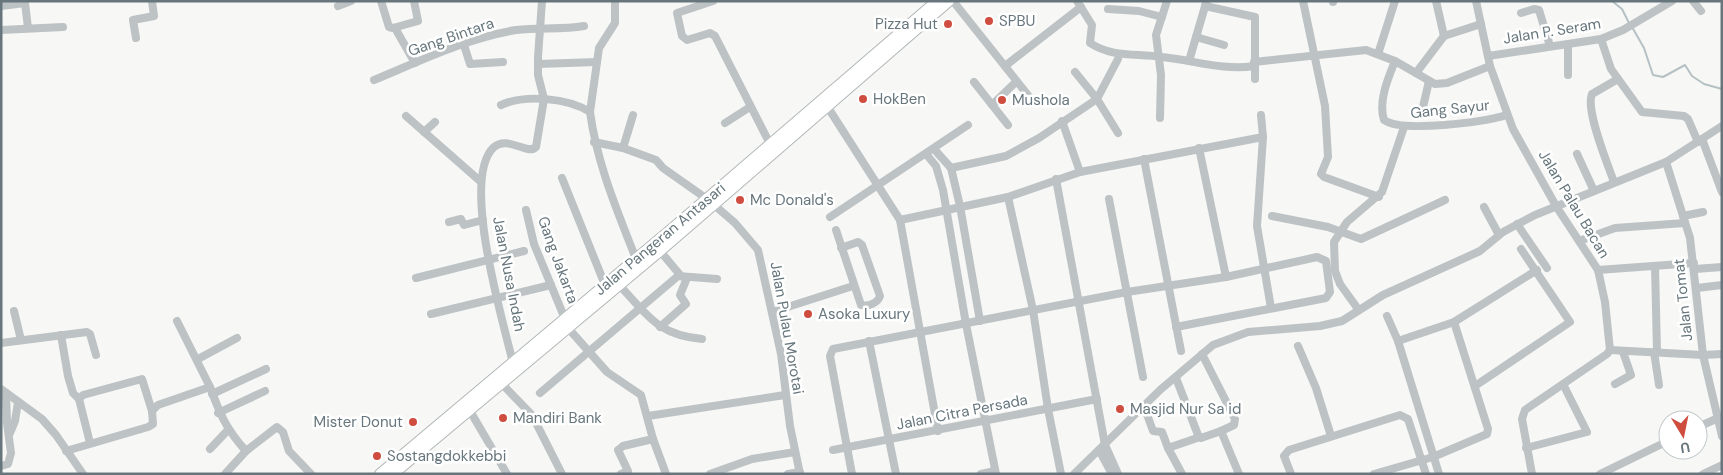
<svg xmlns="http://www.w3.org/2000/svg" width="1723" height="475" viewBox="0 0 1723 475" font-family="'DM Sans',sans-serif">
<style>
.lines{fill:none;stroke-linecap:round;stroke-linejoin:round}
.stream{stroke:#b5c1c4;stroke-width:2}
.major-casing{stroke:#b1b6b8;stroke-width:12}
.minor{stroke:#bdc2c4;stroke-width:8}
.major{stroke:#fff;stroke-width:10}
.poi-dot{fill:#ce4d3e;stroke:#fff;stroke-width:2}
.labels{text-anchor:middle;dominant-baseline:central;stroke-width:5;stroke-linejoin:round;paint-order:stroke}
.poi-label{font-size:15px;fill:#66767c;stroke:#fff;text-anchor:start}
.street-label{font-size:15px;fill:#66767c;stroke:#fff}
</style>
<rect width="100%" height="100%" fill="#f7f7f5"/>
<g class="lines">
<g class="stream">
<polyline points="1612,1 1622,9 1629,23"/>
<polyline points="1722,26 1722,31"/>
<polyline points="1632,27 1644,48 1653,75 1663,77 1685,65 1692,76 1704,84 1722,89"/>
</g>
<defs>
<g id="major">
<polyline points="380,474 674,227 937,1"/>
<polyline points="393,474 660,251 949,1"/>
</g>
</defs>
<use href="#major" class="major-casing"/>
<g class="minor">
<polyline points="381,1 389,27 393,28 418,21 414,1"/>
<polyline points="713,1 677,13 682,36 687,40 710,33 715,36 770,144"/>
<polyline points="953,1 1031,99"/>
<path d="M1077,1l15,24 -2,18c23,15 46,10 72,14 31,3 61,14 92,9"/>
<polyline points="1303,1 1325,106 1328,157 1321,174 1324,177 1379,197"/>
<polyline points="1333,1 1333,2"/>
<polyline points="1436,1 1444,36"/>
<polyline points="1476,1 1490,66 1513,129 1556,206 1598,270 1605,302 1610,350 1607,354 1525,410 1522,419 1532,474"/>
<polyline points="1693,1 1701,11"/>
<polyline points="1,6 25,3 28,28"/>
<polyline points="338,6 351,1"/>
<polyline points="1205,6 1255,17 1255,79"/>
<polyline points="1108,9 1139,11 1162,17"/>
<polyline points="1521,13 1534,9 1539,10 1550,46"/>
<polyline points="395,28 415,63"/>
<polyline points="1,30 63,27"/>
<polyline points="1196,37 1224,45"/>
<polyline points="136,38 133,20 154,16 152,1"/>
<polyline points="1601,39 1611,69 1642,112 1684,116 1688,119 1698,142"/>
<polyline points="464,45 470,64 503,62"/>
<polyline points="1568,45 1568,75"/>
<polyline points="1378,54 1395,1"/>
<polyline points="1488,56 1601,39 1623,30 1672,1"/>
<polyline points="1189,61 1206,3"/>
<path d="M1395,61c-7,17 -17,41 -11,59 18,13 100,2 123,-5"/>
<polyline points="1254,62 1366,50 1395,61 1435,84 1447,83 1490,66"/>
<polyline points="538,64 597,62"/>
<polyline points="1005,66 1081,7"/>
<polyline points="1075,72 1097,99 1118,133"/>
<polyline points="1416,73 1444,36 1481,24"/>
<path d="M374,80c46,-19 93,-42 142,-50 23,-3 45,0 68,-4"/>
<polyline points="974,82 1008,125"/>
<path d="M501,105c24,-11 67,-7 89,7 7,52 27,98 46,147"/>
<polyline points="992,105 1016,82"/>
<polyline points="827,106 900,220 938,431"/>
<polyline points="1423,107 1429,81"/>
<polyline points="590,112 599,48 615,23 615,1"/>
<polyline points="1261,115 1263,137 1257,226 1271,308"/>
<polyline points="406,116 480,181"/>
<polyline points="1160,118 1161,75 1156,35 1167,1"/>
<polyline points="1062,121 1080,172"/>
<polyline points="725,123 750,107"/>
<polyline points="424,132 435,122"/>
<polyline points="1702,139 1722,192"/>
<polyline points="594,142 623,148 656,160 663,168 707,199"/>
<polyline points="623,148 633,115"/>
<polyline points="1199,148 1226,277"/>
<polyline points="934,149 951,168 960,206 980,321"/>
<polyline points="926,154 936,166 943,190 966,324 996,474"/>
<polyline points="1577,154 1594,191"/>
<polyline points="1144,159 1181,351"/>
<polyline points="1666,162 1690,238 1703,355 1722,436"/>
<polyline points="951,168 1006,156 1039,138 1097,99 1118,59"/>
<polyline points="562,178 605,285"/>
<polyline points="1056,179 1105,445 1118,474"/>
<path d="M1614,182c-6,-17 -29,-72 -22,-88l26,-15"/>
<polyline points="1008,197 1033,310 1048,409 1061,474"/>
<polyline points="1109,199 1143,377"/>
<polyline points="713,204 735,223 758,250 781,354 790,426 800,474"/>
<polyline points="1484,207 1499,235"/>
<polyline points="526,210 534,244 565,319"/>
<polyline points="1272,216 1328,227 1361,239 1445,200"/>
<polyline points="1683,216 1703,212"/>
<polyline points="830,217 968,125"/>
<polyline points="900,220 1008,197 1080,172 1263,137"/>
<polyline points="449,222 461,219 464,225 483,220"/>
<polyline points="1517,224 1547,268"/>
<path d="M836,230l25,75c7,2 17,-2 19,-9l-18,-51 -4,-3 -17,6"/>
<polyline points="1579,241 1615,228 1685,223"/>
<polyline points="660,251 681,276"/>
<polyline points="1655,266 1657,352"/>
<polyline points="1695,269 1722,267"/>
<polyline points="1598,270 1694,263"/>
<polyline points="416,278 524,251"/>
<path d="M619,285c29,30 38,50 83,54"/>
<polyline points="1697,288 1722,285"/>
<polyline points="1358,309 1340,284 1335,271 1334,242 1347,222 1382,192 1404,127"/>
<polyline points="14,311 21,340"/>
<polyline points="772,312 853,286"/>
<polyline points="431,314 551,285"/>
<polyline points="1387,316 1398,341 1439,474"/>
<polyline points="660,327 686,304 680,295 687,278"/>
<polyline points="568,328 607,372 641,395 653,439 666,474"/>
<polyline points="61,335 68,376 73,393 79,399 90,443"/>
<polyline points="869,341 896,474"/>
<polyline points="1398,341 1454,322 1537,270"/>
<polyline points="1,343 87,332 90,334 96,355"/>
<polyline points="1298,346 1316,388 1331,436"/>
<polyline points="1610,350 1703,355 1722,354"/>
<polyline points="1654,352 1659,385"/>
<polyline points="1202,354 1235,419 1234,425 1221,431"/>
<polyline points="198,359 237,338"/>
<path d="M513,363c-10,-42 -53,-185 -19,-216 14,-12 34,9 42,0l8,-48 -6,-24v-18l4,-56"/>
<polyline points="1176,378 1198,435 1201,438 1221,431 1239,474"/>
<polyline points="502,384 532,415 562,474"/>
<polyline points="1615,384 1631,375 1623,352"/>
<polyline points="1475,386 1570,322 1521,249"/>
<path d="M210,387c10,27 16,42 36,64"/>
<polyline points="1,389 42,419 56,435 83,474"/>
<polyline points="540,393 678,276 717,279"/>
<polyline points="212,394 266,369"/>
<polyline points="79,399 83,395 142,379 152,411"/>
<polyline points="1144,406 1153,431 1162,432 1168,448 1200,437"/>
<polyline points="470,411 507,474"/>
<polyline points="218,413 265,391"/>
<polyline points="648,416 785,395"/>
<polyline points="1698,427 1716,419"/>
<polyline points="10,433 15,421 18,402"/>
<polyline points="1168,448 1182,474"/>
<polyline points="1526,448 1587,432 1563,384"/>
<polyline points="210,449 228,430"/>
<polyline points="833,450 1097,399"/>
<polyline points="1099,450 1112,474"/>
<polyline points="66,451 148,427 153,424 152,411 158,405 210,387 177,321"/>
<polyline points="1,466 8,464 11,453 7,423 6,393"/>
<polyline points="225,474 246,451 277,427 283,432 289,451 311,474"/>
<polyline points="621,474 628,471 618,450 623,446 653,439"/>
<polyline points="710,474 752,459 795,452"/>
<polyline points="788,474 800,472"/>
<polyline points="852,474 830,356 833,349 1127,292 1226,277 1317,257 1326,261 1330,292 1326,298 1176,327"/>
<polyline points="981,474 995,471"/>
<polyline points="1074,474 1160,390 1213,345 1248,332 1320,326 1342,321 1383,295 1480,251 1503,232 1535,215 1666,162 1722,126"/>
<polyline points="1291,474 1284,456 1289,450 1400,415 1408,419 1426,474"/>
<polyline points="1374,474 1433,457 1487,434 1488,429 1454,322"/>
<polyline points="1600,474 1668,441"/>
<polyline points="1703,474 1722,465"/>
</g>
<use href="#major" class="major"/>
</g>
<g class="poi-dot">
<circle cx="989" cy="21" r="5"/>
<circle cx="948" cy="24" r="5"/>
<circle cx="863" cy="99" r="5"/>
<circle cx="1002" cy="100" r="5"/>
<circle cx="740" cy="200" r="5"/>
<circle cx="808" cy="314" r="5"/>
<circle cx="1120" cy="409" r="5"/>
<circle cx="503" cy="418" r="5"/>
<circle cx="413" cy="422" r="5"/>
<circle cx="377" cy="456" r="5"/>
</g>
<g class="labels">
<g class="poi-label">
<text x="999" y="21">SPBU</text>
<text x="938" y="24" text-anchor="end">Pizza Hut</text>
<text x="873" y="99">HokBen</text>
<text x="1012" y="100">Mushola</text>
<text x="750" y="200">Mc Donald's</text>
<text x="818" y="314">Asoka Luxury</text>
<text x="1130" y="409">Masjid Nur Sa id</text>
<text x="513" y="418">Mandiri Bank</text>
<text x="403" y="422" text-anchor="end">Mister Donut</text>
<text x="387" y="456">Sostangdokkebbi</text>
</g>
<g class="street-label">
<text transform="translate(1552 31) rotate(-9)">Jalan P. Seram</text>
<text transform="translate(451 37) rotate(-19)">Gang Bintara</text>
<text transform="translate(1450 109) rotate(-6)">Gang Sayur</text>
<text transform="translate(1574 204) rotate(59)">Jalan Palau Bacan</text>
<text transform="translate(660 239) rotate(-40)">Jalan Pangeran Antasari</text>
<text transform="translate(558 260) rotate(70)">Gang Jakarta</text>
<text transform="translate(509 274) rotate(79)">Jalan Nusa Indah</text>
<text transform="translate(1683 300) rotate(-96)">Jalan Tomat</text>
<text transform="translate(787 328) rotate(80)">Jalan Pulau Morotai</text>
<text transform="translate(962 412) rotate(-11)">Jalan Citra Persada</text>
</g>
</g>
<rect width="1723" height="475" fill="none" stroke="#66767c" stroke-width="5"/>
<g transform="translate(1683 435) rotate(170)"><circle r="24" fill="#ffffff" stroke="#c2c8cb"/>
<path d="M0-4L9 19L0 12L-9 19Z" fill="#ce4d3e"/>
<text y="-8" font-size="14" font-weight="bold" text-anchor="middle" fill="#66767c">U</text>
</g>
</svg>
